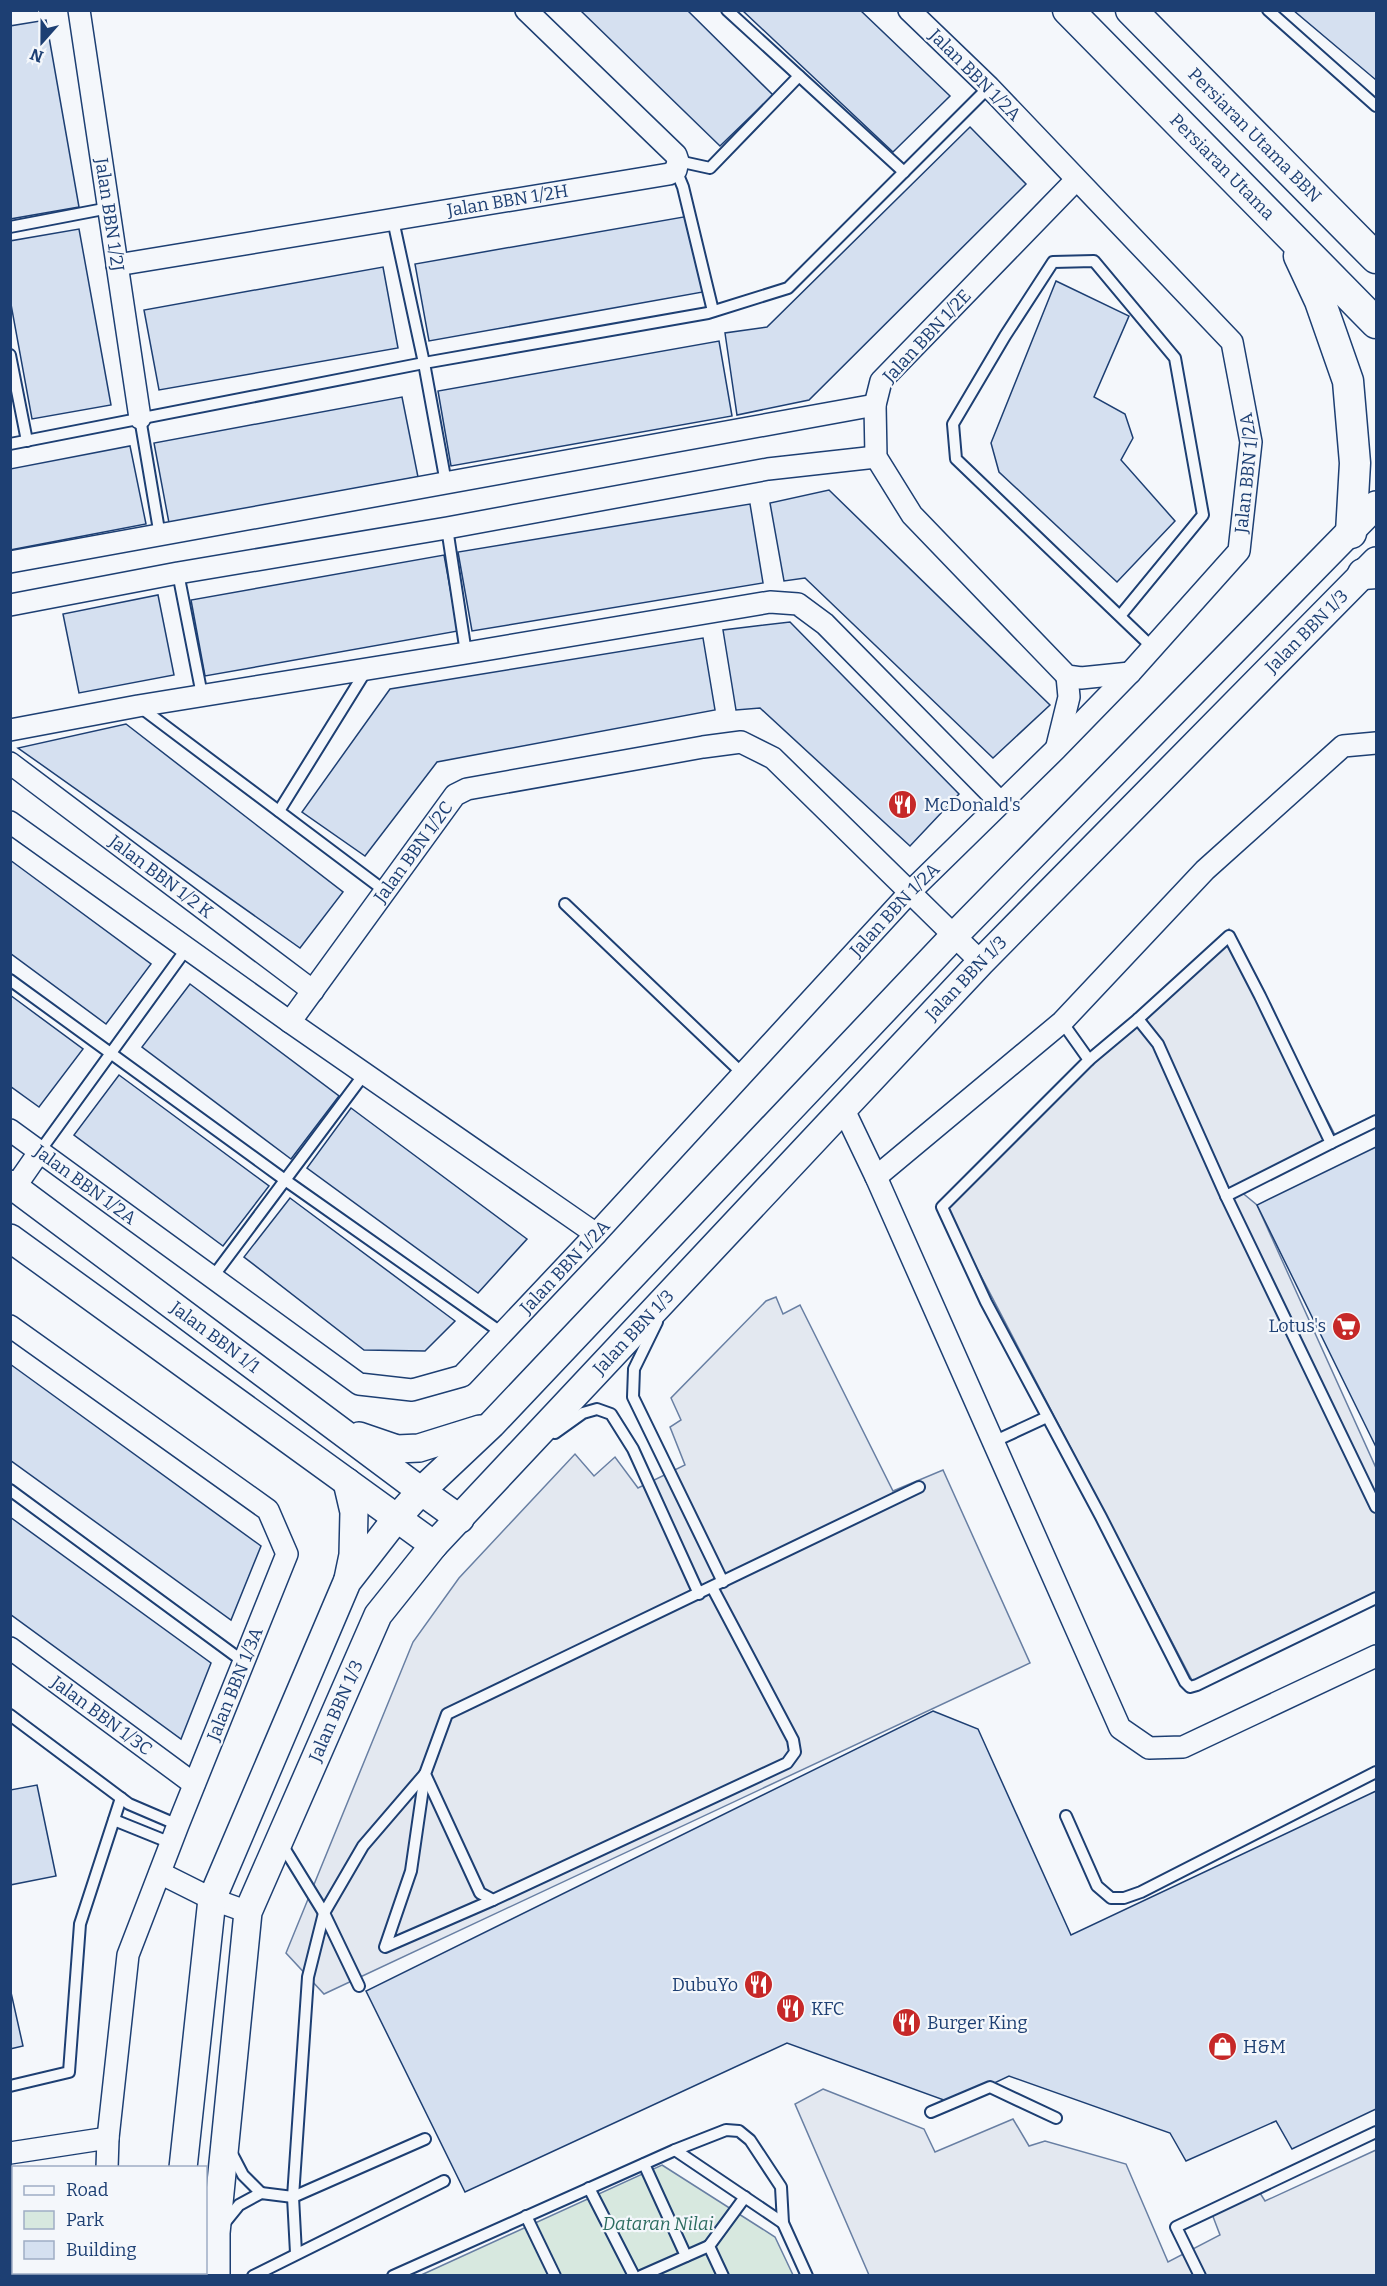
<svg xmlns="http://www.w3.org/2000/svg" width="1387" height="2286" viewBox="0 0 1387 2286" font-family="Bitter,serif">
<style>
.green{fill:#d7e8df;stroke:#687fa3;stroke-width:1.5}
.parking{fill:#e3e8f0;stroke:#687fa3;stroke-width:1.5}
.building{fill:#d5e0f0;stroke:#1d3f73;stroke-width:1.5}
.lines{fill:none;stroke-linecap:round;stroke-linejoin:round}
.service-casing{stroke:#1d3f73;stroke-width:14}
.minor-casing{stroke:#1d3f73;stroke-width:24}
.tertiary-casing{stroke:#1d3f73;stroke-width:30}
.secondary-casing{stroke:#1d3f73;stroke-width:33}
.service{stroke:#f4f7fb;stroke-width:10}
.minor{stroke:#f4f7fb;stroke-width:21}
.tertiary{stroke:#f4f7fb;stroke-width:27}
.secondary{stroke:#f4f7fb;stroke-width:30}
.labels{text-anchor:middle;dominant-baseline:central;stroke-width:4.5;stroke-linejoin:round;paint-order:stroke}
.street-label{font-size:18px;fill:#1d3f73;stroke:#f4f7fb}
.poi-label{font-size:18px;fill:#1d3f73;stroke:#f4f7fb;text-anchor:start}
.park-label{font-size:18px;font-style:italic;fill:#2c6c60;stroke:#f4f7fb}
</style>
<rect width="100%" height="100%" fill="#f4f7fb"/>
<polygon class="green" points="662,2165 775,2237 793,2275 419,2276"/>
<g class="parking">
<polygon points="1229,929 1336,1137 1234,1186 1257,1205 1376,1468 1376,1594 1194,1684 946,1209"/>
<polygon points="776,1297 783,1314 800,1305 893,1491 943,1470 1030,1663 324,1994 286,1953 413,1642 459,1578 575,1454 594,1476 615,1457 638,1488 685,1465 670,1427 681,1420 671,1398 766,1301"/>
<polygon points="823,2089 924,2129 935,2152 1013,2119 1029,2146 1045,2141 1126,2164 1168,2262 1220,2235 1212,2214 1260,2193 1265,2201 1376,2150 1376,2275 869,2275 795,2104"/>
</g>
<g class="building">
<polygon points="580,10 687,10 773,95 720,146"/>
<polygon points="742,10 860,10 950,96 893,152"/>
<polygon points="1293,10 1376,10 1376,80"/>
<polygon points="46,20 79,207 10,219 10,26"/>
<polygon points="970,127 1026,184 809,400 737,415 725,333 767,327"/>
<polygon points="689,216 703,292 429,341 415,264"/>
<polygon points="79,229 111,405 32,419 10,299 10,241"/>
<polygon points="383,267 398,348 159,390 144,310"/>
<polygon points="1056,281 1129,316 1094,397 1125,414 1133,438 1121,460 1175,521 1117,582 999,472 991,443"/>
<polygon points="719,341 732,416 451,466 438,391"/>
<polygon points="402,397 418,477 169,523 154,443"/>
<polygon points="130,446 146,524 10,550 10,469"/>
<polygon points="829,490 1050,705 993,758 805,578 784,581 770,503"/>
<polygon points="750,504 763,583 472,631 458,552"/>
<polygon points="444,555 458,631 205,676 191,600"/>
<polygon points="158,595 174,675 79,693 63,614"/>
<polygon points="790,622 959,794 910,846 760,708 736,710 723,630"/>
<polygon points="703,638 715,710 437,762 365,856 302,812 390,689"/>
<polygon points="126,724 343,892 300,948 18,748"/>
<polygon points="10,860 151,964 106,1024 10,953"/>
<polygon points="190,984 339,1096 291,1159 142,1047"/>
<polygon points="10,995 83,1049 39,1107 10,1086"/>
<polygon points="119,1075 269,1186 223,1246 74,1135"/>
<polygon points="351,1108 527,1239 478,1293 307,1168"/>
<polygon points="1376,1147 1376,1447 1257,1205"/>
<polygon points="290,1198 455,1321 425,1351 364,1350 244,1257"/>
<polygon points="10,1364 261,1546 231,1620 10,1460"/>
<polygon points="10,1517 211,1663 181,1739 10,1614"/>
<polygon points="933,1711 978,1729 1071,1935 1376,1791 1376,2109 1292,2149 1276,2121 1186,2161 1170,2133 1009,2076 952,2103 787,2043 465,2192 366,1991"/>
<polygon points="37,1785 56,1876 10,1885 10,1790"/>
<polygon points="10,1988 23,2046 10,2049"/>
<polygon points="10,2206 14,2206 14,2272 46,2272 31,2276 10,2276"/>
</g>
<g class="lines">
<defs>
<g id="service">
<polyline points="727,10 904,172"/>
<polyline points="1268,10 1376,106"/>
<polyline points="678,161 710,168 799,76"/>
<polyline points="676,170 683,187 713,311"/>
<polyline points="393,220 424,363 446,483"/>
<polyline points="10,227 109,208"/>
<polyline points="10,355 27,441"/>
<polyline points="140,418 160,536"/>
<polyline points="10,444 424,363 708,313 788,288 989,87"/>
<polyline points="447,528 466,653"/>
<polyline points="178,573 202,695"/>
<polyline points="1120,616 1203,515 1175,358 1094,261 1053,262 1005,336 953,424 956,459 1153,648"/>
<polyline points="140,707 385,891"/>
<polyline points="279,811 367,669"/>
<polyline points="565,904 743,1074"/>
<polyline points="10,980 285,1180 502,1333"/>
<polyline points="1138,1019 1229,936 1260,996 1331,1143 1226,1196"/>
<polyline points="1062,1022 1089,1060"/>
<polyline points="1331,1143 1376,1121"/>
<polyline points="40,1151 187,948"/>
<polyline points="212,1278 365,1073"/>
<polyline points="657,1322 634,1369 633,1397 723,1582"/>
<polyline points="555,1433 583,1413 597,1409 611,1414 633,1449 699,1594"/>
<polyline points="993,1442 1047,1417"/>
<polyline points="10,1490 244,1662"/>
<polyline points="1376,1507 1226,1196 1158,1044 1138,1019 1089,1060 942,1207 986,1302 1101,1517 1185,1682 1190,1687 1197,1685 1376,1598"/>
<polyline points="712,1587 793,1740 795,1752 787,1763 493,1900 480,1893 425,1774 447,1714 919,1487"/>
<polyline points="10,1715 129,1804 178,1825"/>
<polyline points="425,1774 411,1871 385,1947 493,1900"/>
<polyline points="1066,1816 1097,1886 1111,1898 1124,1898 1141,1892 1376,1772"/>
<polyline points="114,1820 171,1843"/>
<polyline points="281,1843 324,1913 363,1846 424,1775"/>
<polyline points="324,1913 359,1986"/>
<polyline points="10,2086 69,2072 80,1924 121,1798"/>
<polyline points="931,2112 990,2087 1056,2118"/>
<polyline points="230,2150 243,2175 261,2193"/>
<polyline points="675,2150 783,2223"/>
<polyline points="644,2164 686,2256"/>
<polyline points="589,2188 634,2276"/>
<polyline points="526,2216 555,2276"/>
<polyline points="222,2226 239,2205 261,2193 293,2197 425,2139"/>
<polyline points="296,2253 293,2197 308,1977 324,1913"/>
<polyline points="253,2276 444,2181"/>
<polyline points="393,2276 675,2150 726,2130 739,2131 750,2140 781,2187 783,2223 807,2276"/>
<polyline points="641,2276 709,2246"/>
<polyline points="723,2276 709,2246 745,2197"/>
<polyline points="1200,2276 1176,2227 1376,2132"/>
</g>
<g id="minor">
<path id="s1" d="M79,10l61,408"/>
<polyline points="1076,180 881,381 875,405 876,457 912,515 1067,676 1081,678 1130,673"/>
<path id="s2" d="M117,265l552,-91 7,-4 2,-9 -2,-6 -150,-145"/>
<polyline points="10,562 875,405"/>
<polyline points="10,605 178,573 447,528 768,469 876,457"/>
<polyline points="10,730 138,706 466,653 770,602 798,604 825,624 1000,802"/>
<polyline points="1057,746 1069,697 1067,676"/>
<path id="s3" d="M10,763l303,228"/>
<polyline points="10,822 290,1022 596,1234"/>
<path id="s4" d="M290,1022l165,-227 12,-6 236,-42 38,-5 32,16 208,204"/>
<polyline points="843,1108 876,1177 1120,1728 1149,1748 1183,1747 1376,1656"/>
<path id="s5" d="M10,1130l349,254 53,6 50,-14 134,-142 314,-342 146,-143 74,-76 109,-122 12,-109 -19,-100 -243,-255 -80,-77"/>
<polyline points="876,1177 1062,1022 1205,870 1343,746 1376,743"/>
<polyline points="15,1187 40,1151"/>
<polyline points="10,1326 268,1510 287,1554 178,1825 128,1955 108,2138 107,2168"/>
<path id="s6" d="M10,1648l184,136"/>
<polyline points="160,1873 212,1899 248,1912"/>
<polyline points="10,2153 108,2138"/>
<polyline points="102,2276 103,2272"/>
</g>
<g id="tertiary">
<path id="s7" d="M10,1184l411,307 39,28"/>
<polyline points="10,1238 434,1545"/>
<polyline points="359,1436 397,1449 419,1448 480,1429"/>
<polyline points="347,1482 354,1512 353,1555 348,1579"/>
<polyline points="183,2168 212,1899 347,1582 396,1519 421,1491 492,1424 954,936 1376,505"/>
<polyline points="173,2272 173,2276"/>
<path id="s8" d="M216,2276v-43l32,-321 130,-297 56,-70 547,-583 395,-401"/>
</g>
<g id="secondary">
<path id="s9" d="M1068,10l308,313"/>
<path id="s10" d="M1131,10l245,248"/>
<polyline points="1299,256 1320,301 1348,381 1355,463 1351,533"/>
<polyline points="1363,574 1376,573"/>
</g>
</defs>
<use href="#service" class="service-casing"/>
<use href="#minor" class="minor-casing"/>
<use href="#tertiary" class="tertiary-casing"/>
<use href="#secondary" class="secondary-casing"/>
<use href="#service" class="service"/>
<use href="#minor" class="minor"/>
<use href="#tertiary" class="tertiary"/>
<use href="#secondary" class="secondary"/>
</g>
<defs>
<symbol id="restaurant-disc" viewBox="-11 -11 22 22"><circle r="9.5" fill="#c62828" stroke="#f4f7fb"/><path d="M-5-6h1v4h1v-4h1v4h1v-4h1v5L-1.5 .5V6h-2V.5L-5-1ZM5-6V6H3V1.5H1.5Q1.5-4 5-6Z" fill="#fff"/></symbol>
<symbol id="supermarket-disc" viewBox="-11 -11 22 22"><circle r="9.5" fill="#c62828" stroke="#f4f7fb"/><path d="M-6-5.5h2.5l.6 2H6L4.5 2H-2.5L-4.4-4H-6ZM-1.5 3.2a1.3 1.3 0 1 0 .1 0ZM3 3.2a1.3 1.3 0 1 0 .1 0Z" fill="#fff"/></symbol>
<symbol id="shop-disc" viewBox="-11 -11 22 22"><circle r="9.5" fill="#c62828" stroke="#f4f7fb"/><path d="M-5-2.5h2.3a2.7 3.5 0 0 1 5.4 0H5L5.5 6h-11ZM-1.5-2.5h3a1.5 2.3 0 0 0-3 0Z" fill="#fff"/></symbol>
</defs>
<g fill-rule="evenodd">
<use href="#restaurant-disc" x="886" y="788" width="33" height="33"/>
<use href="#supermarket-disc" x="1330" y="1310" width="33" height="33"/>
<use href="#restaurant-disc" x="742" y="1968" width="33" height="33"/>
<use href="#restaurant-disc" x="774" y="1992" width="33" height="33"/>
<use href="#restaurant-disc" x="890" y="2006" width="33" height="33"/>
<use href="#shop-disc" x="1206" y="2030" width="33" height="33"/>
</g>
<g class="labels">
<g class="street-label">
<text transform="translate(975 75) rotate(45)">Jalan BBN 1/2A</text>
<text stroke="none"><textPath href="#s10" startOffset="176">Persiaran Utama BBN</textPath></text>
<text stroke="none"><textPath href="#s9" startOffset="220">Persiaran Utama</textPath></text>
<text stroke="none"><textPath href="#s2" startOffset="396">Jalan BBN 1/2H</textPath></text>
<text stroke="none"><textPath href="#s1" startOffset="207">Jalan BBN 1/2J</textPath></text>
<text transform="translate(927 336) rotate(-47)">Jalan BBN 1/2E</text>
<text stroke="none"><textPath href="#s5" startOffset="1749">Jalan BBN 1/2A</textPath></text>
<text stroke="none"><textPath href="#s8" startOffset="2043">Jalan BBN 1/3</textPath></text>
<text stroke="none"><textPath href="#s4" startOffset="210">Jalan BBN 1/2C</textPath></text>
<text stroke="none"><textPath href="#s3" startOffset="189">Jalan BBN 1/2 K</textPath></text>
<text stroke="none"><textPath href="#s5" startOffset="1173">Jalan BBN 1/2A</textPath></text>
<text stroke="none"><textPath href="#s8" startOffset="1557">Jalan BBN 1/3</textPath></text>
<text stroke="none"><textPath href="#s5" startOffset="93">Jalan BBN 1/2A</textPath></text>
<text stroke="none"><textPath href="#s5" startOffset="687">Jalan BBN 1/2A</textPath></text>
<text stroke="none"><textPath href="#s8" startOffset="1071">Jalan BBN 1/3</textPath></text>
<text stroke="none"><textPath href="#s7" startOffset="256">Jalan BBN 1/1</textPath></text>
<text transform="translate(235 1684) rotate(-68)">Jalan BBN 1/3A</text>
<text stroke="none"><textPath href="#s8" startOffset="585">Jalan BBN 1/3</textPath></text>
<text stroke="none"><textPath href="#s6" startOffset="114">Jalan BBN 1/3C</textPath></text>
</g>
<g class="poi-label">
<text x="924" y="805">McDonald's</text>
<text x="1326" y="1326" text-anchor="end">Lotus's</text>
<text x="738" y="1985" text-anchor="end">DubuYo</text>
<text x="811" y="2009">KFC</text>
<text x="927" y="2023">Burger King</text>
<text x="1243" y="2047">H&amp;M</text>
</g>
<g class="park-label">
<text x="658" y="2224">Dataran Nilai</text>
</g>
</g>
<rect width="1387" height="2286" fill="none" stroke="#1d3f73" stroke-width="24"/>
<rect x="12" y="2166" width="195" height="108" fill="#f4f7fb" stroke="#9eadc5" stroke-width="1.5"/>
<rect x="24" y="2186" width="30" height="9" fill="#f4f7fb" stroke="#9eadc5" stroke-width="1.5"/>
<text x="66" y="2196" font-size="18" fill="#1d3f73">Road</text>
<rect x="24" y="2211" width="30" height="18" fill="#d7e8df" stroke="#9eadc5" stroke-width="1.5"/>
<text x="66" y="2226" font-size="18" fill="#1d3f73">Park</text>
<rect x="24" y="2241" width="30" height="18" fill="#d5e0f0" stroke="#9eadc5" stroke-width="1.5"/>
<text x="66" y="2256" font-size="18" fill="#1d3f73">Building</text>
<g transform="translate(42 42) rotate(201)" stroke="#f4f7fb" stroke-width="4.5" paint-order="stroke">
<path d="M0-4.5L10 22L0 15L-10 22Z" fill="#1d3f73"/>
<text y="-9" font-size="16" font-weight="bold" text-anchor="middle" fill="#1d3f73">N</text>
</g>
</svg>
